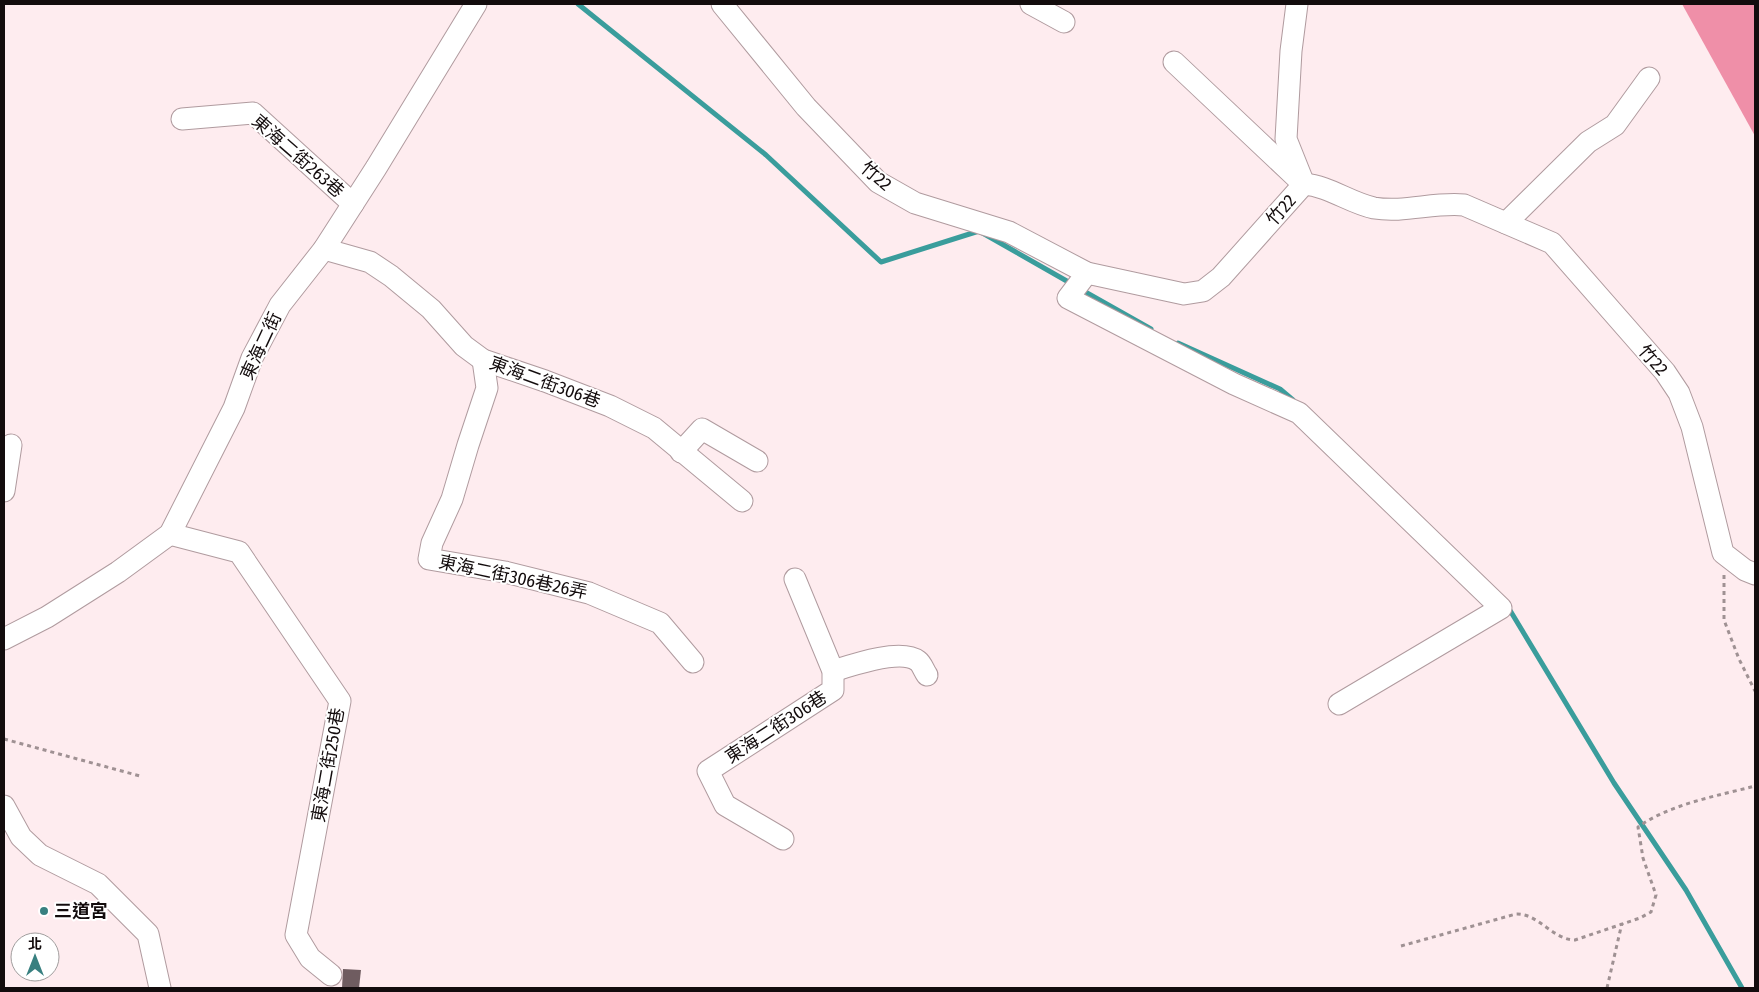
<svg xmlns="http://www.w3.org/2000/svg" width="1759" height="992" viewBox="0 0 1759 992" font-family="'Fira Sans Condensed','Noto Sans TC',sans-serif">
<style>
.forest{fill:#ef8fa8}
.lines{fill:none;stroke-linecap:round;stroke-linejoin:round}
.stream{stroke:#3a9d9c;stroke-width:5}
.building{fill:#6f5c60}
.minor-casing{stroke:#b09b9f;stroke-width:23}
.path{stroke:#9f9193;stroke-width:3;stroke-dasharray:4 4;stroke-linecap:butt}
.minor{stroke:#fff;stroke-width:21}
.poi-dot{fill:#388080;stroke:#fff;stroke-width:2}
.labels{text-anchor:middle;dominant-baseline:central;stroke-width:4;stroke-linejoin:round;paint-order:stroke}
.street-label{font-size:18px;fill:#130c0d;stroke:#fff}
.poi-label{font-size:18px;font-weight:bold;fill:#130c0d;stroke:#fff;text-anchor:start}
</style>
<rect width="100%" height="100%" fill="#feecef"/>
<polygon class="forest" points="1682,4 1755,4 1755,136"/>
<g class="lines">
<g class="stream">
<polyline points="578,4 766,155 881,262 979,231 1072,284"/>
<polyline points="1080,289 1151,329"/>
<polyline points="1178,343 1280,389 1293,400"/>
<polyline points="1508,607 1614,783 1686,890 1742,988"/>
</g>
</g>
<polygon class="building" points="343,969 361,970 359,988 342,988"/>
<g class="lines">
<defs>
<g id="minor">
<path d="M722,4l84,103 72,75 37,21 94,29 78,41 97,21 19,-3 18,-14 83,-93c25,2 46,19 70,24 30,5 60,-6 90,-3l88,38 113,129 14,21 13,34 31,126 22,17 10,4"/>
<polyline points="1031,4 1064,22"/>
<polyline points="1297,4 1291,51 1286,139 1304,184"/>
<polyline points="1174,62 1298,179"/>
<polyline points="182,119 253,113 353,204"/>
<polyline points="1506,223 1588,142 1615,125 1649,78"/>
<polyline points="324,249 370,262 391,276 431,309 464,346 483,360 545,381 610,406 654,428 742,501"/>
<polyline points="1087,273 1068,298 1234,384 1299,413 1501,608 1339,704"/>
<polyline points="483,360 487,388 468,445 452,499 432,543 429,559 505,572 589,593 660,623 693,662"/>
<polyline points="681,452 702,429 757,461"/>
<polyline points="4,491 11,445"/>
<polyline points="170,534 239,552 340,701 296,935 310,958 331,975"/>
<polyline points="4,639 47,617 118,572 170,534 234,408 252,358 280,305 324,249 376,168 476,4"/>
<path d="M833,671c19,-6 68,-23 85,-10 4,3 6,10 9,14"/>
<polyline points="4,806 21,837 40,855 98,884 148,934 160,988"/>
<polyline points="783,839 725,805 708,771 833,690 833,671 795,579"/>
</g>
</defs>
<use href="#minor" class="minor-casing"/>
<g class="path">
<polyline points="1724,575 1724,620 1739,659 1755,691"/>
<polyline points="4,739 140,776"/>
<path d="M1401,946l115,-32c22,-1 37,26 59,26l65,-22 11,-6 5,-17 -13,-37 -5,-31c32,-23 79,-31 117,-41"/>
<polyline points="1607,988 1622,923"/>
</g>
<use href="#minor" class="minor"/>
</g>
<circle class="poi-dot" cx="44" cy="911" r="5"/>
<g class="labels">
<g class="street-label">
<text transform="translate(298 156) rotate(41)">東海二街263巷</text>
<text transform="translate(876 176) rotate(40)">竹22</text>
<text transform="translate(1281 210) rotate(-48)">竹22</text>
<text transform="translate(261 346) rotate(-65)">東海二街</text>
<text transform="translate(1653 360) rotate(49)">竹22</text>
<text transform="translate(545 382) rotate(20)">東海二街306巷</text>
<text transform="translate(513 577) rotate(12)">東海二街306巷26弄</text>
<text transform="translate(776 727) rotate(-33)">東海二街306巷</text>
<text transform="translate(328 765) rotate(-80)">東海二街250巷</text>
</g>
<g class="poi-label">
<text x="54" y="911">三道宮</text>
</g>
</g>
<rect width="1759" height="992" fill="none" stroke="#130c0d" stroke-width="10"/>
<g transform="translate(35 957)"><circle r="24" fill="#ffffff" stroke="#a19e9e"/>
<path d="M0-4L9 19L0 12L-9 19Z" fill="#388080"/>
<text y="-8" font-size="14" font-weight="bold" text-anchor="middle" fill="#130c0d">北</text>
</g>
</svg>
